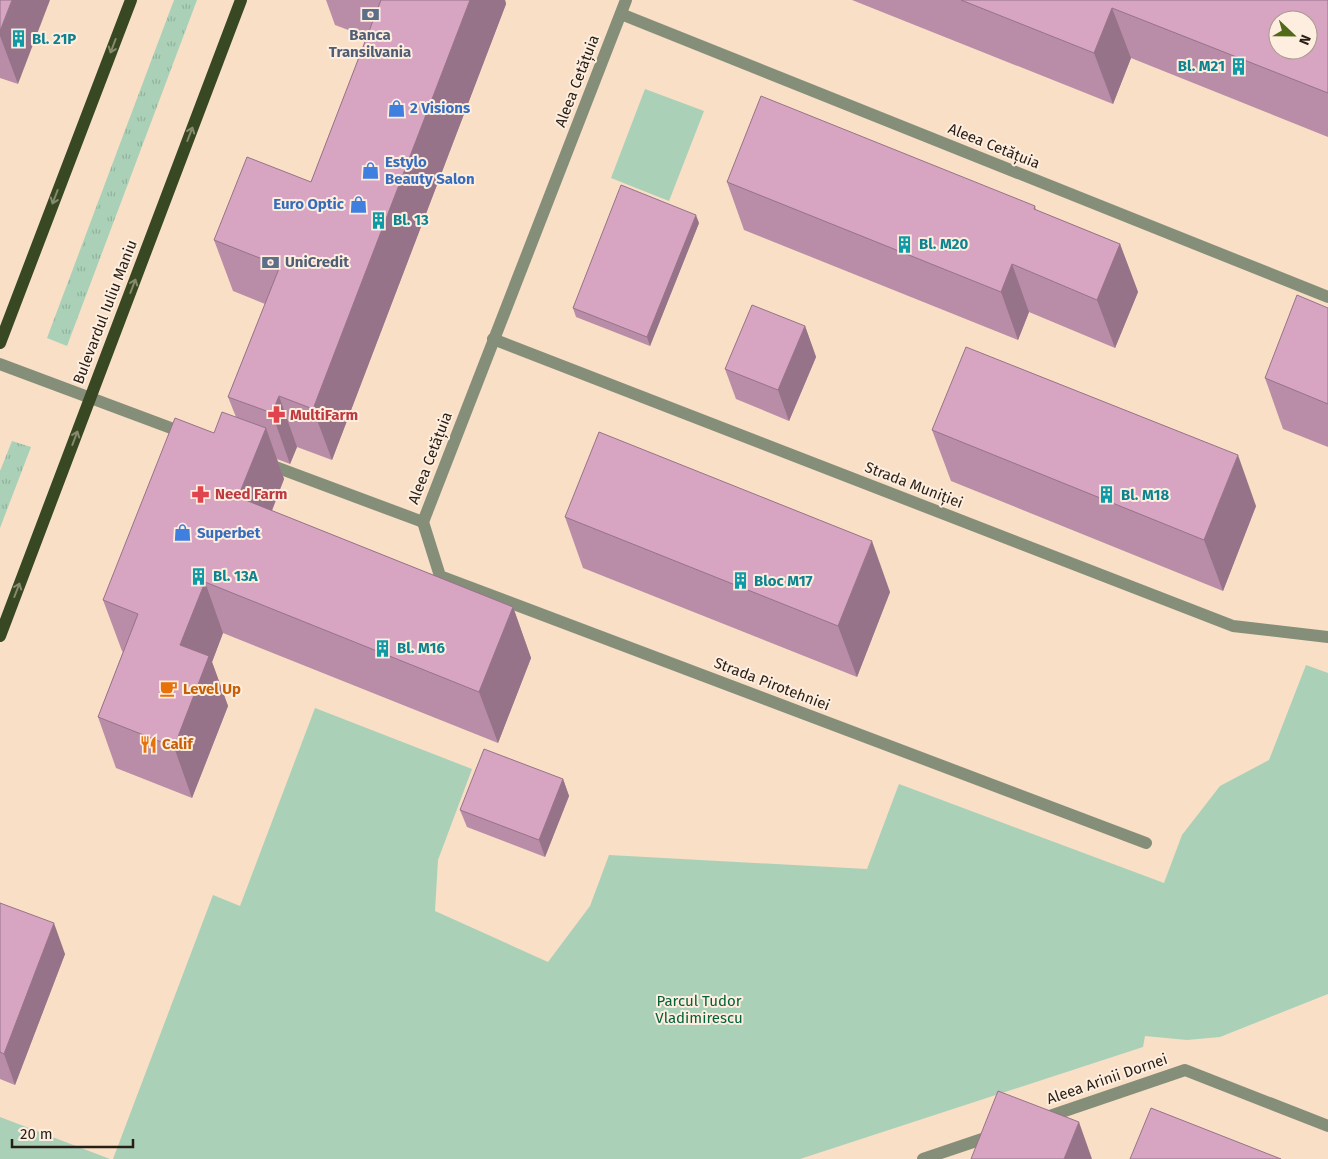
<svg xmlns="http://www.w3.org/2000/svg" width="1328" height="1159" viewBox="0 0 1328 1159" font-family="'Fira Sans',sans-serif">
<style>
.grass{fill:url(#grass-tufts)}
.park{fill:#aad0b8}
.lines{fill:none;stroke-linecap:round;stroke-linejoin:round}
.minor{stroke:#848e79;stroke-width:12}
.primary{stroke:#384823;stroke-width:12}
.wall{fill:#b98da7}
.shaded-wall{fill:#967388}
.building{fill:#d7a4c2;stroke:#967388;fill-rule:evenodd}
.oneway{stroke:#878a6e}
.labels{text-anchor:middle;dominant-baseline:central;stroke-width:4;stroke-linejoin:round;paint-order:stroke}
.service-label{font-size:15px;font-weight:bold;fill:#4e5e75;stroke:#feeedf}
.culture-label{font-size:15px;font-weight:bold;fill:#0d838f;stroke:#feeedf;text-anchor:start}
.street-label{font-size:15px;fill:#271e15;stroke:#feeedf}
.shop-label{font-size:15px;font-weight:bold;fill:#366cbe;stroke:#feeedf;text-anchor:start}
.health-label{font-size:15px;font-weight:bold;fill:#be3a42;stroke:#feeedf;text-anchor:start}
.food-label{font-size:15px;font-weight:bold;fill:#c56008;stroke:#feeedf;text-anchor:start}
.park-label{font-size:15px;fill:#01613a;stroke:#feeedf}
</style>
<defs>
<pattern id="grass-tufts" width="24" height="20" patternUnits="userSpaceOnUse" patternTransform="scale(1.25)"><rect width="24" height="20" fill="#aad0b8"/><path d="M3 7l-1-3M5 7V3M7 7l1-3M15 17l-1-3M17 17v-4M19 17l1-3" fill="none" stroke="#92b29d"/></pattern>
</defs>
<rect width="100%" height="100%" fill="#f8dfc6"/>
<g class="grass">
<polygon points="174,0 197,0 67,346 47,338"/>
<polygon points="12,441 31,447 0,528 0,471"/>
</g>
<g class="park">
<polygon points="645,89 704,111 669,201 611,178"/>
<polygon points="1306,665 1328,673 1328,994 1220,1037 1187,1040 1145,1036 1143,1047 800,1159 113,1159 213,895 240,906 315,708 472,769 438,860 435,911 548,962 590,906 609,855 867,869 899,784 1164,883 1182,835 1220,786 1269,760"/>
<polygon points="0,1117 110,1159 0,1159"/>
</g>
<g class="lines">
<g class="minor">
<polyline points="621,14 1328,297"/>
<polyline points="493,339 1233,626 1328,637"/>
<polyline points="0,364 187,434"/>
<polyline points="265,463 423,522"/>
<polyline points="423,522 440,576 1146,843"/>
<polyline points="423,522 626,0"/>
<polyline points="1041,1119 1185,1070 1328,1126"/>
<polyline points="923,1159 994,1135"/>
</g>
<g class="primary">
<polyline points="0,343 131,0"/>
<polyline points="0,636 241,0"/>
</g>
</g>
<g class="wall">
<polygon points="0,0 18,84 0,78"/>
<polygon points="326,0 505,0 506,4 332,460 297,447 290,464 277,459 284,479 272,511 513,607 531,658 498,743 223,633 212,662 228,706 192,798 116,768 98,717 123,652 122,651 103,600 214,433 236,417 228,397 265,304 233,291 214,240 311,182 367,37 335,25"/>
<polygon points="852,0 1328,0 1328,137 1131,58 1113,104"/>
<polygon points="727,182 1035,206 1036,210 1120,244 1138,292 1115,348 1029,312 1018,340 744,230"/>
<polygon points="699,223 650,346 576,317 573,308"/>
<polygon points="1328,308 1328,447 1283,429 1265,378"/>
<polygon points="805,326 816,357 789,421 736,399 725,369"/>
<polygon points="932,430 1256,506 1223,591 951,481"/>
<polygon points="565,517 890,592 857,677 583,568"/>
<polygon points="563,779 569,796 545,857 467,827 460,810"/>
<polygon points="0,903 65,954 15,1085 0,1079"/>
</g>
<g class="shaded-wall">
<polygon points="12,0 50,0 18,84 0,36 0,31"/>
<polygon points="470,0 505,0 506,4 332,460 313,409"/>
<polygon points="1112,8 1131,58 1113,104 1094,53"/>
<polygon points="696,215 699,223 650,346 647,337"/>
<polygon points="1120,244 1138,292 1115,348 1097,300"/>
<polygon points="1012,264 1029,312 1018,340 1001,292"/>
<polygon points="805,326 816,357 789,421 778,390"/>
<polygon points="279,396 297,447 290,464 272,413"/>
<polygon points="266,428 284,479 257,548 238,497"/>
<polygon points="1238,455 1256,506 1223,591 1204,540"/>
<polygon points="872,541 890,592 857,677 838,626"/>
<polygon points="205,582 223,633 212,662 228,706 192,798 174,747 180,645"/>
<polygon points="513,607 531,658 498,743 479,692"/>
<polygon points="563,779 569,796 545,857 539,840"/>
<polygon points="54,923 65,954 15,1085 4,1054"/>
<polygon points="1079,1122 1092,1159 1064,1159"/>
</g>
<g class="building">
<polygon points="0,0 12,0 0,31"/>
<polygon points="381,0 470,0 313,409 279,396 272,413 228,397 280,266 214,240 247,157 311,182"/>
<path d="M961,0h367v93l-216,-85 -18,45zM1278,20h30v30h-30z"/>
<polygon points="761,96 1035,206 1034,209 1120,244 1097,300 1012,264 1001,292 727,182"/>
<polygon points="621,185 696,215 647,337 573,308"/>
<polygon points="1297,295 1328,308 1328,404 1265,378"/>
<polygon points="752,305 805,326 778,390 725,369"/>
<polygon points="966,347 1238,455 1204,540 932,430"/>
<polygon points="222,412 266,428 238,497 513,607 479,692 205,582 180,645 209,656 174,747 98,717 138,614 103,600 175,418 214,433"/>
<polygon points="599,432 872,541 838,626 565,517"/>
<polygon points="484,749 563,779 539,840 460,810"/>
<polygon points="0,903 54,923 4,1054 0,1052"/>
<polygon points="998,1091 1079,1122 1064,1159 971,1159"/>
<polygon points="1151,1108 1281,1159 1130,1159"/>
</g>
<defs><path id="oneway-shaft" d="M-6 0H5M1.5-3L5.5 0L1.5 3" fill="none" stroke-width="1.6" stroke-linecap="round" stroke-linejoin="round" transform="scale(1.25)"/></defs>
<g class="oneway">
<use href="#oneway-shaft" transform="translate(113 46) rotate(111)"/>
<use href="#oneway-shaft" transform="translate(190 134) rotate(-69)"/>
<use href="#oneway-shaft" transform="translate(55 197) rotate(111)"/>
<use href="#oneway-shaft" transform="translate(133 286) rotate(-69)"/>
<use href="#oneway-shaft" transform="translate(75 438) rotate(-69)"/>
<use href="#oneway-shaft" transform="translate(17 590) rotate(-69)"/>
</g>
<defs>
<symbol id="bank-bare" viewBox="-9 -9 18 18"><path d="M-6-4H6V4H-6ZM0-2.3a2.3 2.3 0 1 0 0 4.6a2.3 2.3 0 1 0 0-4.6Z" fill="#5c6f8a" stroke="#feeedf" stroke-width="2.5" paint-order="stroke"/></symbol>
<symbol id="building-bare" viewBox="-9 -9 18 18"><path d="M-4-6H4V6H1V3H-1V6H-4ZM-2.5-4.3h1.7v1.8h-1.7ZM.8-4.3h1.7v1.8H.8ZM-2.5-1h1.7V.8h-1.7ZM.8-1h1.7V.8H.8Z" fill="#0f9aa8" stroke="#feeedf" stroke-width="2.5" paint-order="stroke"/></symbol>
<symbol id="shop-bare" viewBox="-9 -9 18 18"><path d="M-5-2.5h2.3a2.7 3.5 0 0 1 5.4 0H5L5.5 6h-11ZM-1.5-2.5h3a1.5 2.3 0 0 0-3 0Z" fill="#3f7fe0" stroke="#feeedf" stroke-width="2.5" paint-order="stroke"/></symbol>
<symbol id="pharmacy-bare" viewBox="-9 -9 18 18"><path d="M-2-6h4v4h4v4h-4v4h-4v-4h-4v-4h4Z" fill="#e0444e" stroke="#feeedf" stroke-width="2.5" paint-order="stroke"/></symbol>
<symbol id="cafe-bare" viewBox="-9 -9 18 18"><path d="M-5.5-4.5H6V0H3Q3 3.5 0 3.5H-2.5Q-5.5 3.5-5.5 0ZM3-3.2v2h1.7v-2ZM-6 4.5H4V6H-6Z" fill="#e8710a" stroke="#feeedf" stroke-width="2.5" paint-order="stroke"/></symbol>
<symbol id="restaurant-bare" viewBox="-9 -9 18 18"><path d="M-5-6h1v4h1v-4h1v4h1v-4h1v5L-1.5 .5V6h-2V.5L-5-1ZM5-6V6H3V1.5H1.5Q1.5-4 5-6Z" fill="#e8710a" stroke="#feeedf" stroke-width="2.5" paint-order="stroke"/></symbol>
</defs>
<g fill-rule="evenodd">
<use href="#bank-bare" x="358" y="2" width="25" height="25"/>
<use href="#building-bare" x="6" y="26" width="25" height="25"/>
<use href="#building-bare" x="1226" y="54" width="25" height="25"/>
<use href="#shop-bare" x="384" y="96" width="25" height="25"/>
<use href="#shop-bare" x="358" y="158" width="25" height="25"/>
<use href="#shop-bare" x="346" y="192" width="25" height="25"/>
<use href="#building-bare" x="366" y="208" width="25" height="25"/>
<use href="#building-bare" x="892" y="232" width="25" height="25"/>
<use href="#bank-bare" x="258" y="250" width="25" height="25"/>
<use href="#pharmacy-bare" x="264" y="402" width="25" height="25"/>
<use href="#pharmacy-bare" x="188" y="482" width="25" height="25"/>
<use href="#building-bare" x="1094" y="482" width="25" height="25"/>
<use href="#shop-bare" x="170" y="520" width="25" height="25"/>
<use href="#building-bare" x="186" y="564" width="25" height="25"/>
<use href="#building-bare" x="728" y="568" width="25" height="25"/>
<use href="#building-bare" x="370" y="636" width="25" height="25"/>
<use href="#cafe-bare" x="156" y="676" width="25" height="25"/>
<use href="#restaurant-bare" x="136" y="732" width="25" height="25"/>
</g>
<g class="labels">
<g class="service-label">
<text x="370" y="35">Banca<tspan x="370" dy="17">Transilvania</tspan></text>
<text x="285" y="262" text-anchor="start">UniCredit</text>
</g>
<g class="culture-label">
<text x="32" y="39">Bl. 21P</text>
<text x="1225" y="66" text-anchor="end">Bl. M21</text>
<text x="393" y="220">Bl. 13</text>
<text x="919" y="244">Bl. M20</text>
<text x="1121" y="495">Bl. M18</text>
<text x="213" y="576">Bl. 13A</text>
<text x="754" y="581">Bloc M17</text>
<text x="397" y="648">Bl. M16</text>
</g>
<g class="street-label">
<text transform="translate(577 81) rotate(-69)">Aleea Cetățuia</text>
<text transform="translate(994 146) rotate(22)">Aleea Cetățuia</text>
<text transform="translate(105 312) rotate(-69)">Bulevardul Iuliu Maniu</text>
<text transform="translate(430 458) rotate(-69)">Aleea Cetățuia</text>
<text transform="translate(914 485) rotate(21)">Strada Muniției</text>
<text transform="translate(772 684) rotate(21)">Strada Pirotehniei</text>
<text transform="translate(1107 1079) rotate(-19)">Aleea Arinii Dornei</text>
</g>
<g class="shop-label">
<text x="410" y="108">2 Visions</text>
<text x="385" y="162">Estylo<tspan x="385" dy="17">Beauty Salon</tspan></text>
<text x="344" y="204" text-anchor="end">Euro Optic</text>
<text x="197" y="533">Superbet</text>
</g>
<g class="health-label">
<text x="290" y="415">MultiFarm</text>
<text x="215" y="494">Need Farm</text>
</g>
<g class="food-label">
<text x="183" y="689">Level Up</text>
<text x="162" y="744">Calif</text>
</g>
<g class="park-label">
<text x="699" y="1001">Parcul Tudor<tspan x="699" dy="17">Vladimirescu</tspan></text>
</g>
</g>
<g transform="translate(1293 35) rotate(112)"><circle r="24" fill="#feeedf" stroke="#a89b8e"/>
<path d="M0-4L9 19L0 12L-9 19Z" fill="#516a1a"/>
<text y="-8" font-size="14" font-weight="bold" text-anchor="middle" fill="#271e15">N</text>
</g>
<path d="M12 1139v8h121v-8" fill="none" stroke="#271e15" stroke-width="2.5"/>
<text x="20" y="1139" font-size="15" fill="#271e15" stroke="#feeedf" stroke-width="4" paint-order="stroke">20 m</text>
</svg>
